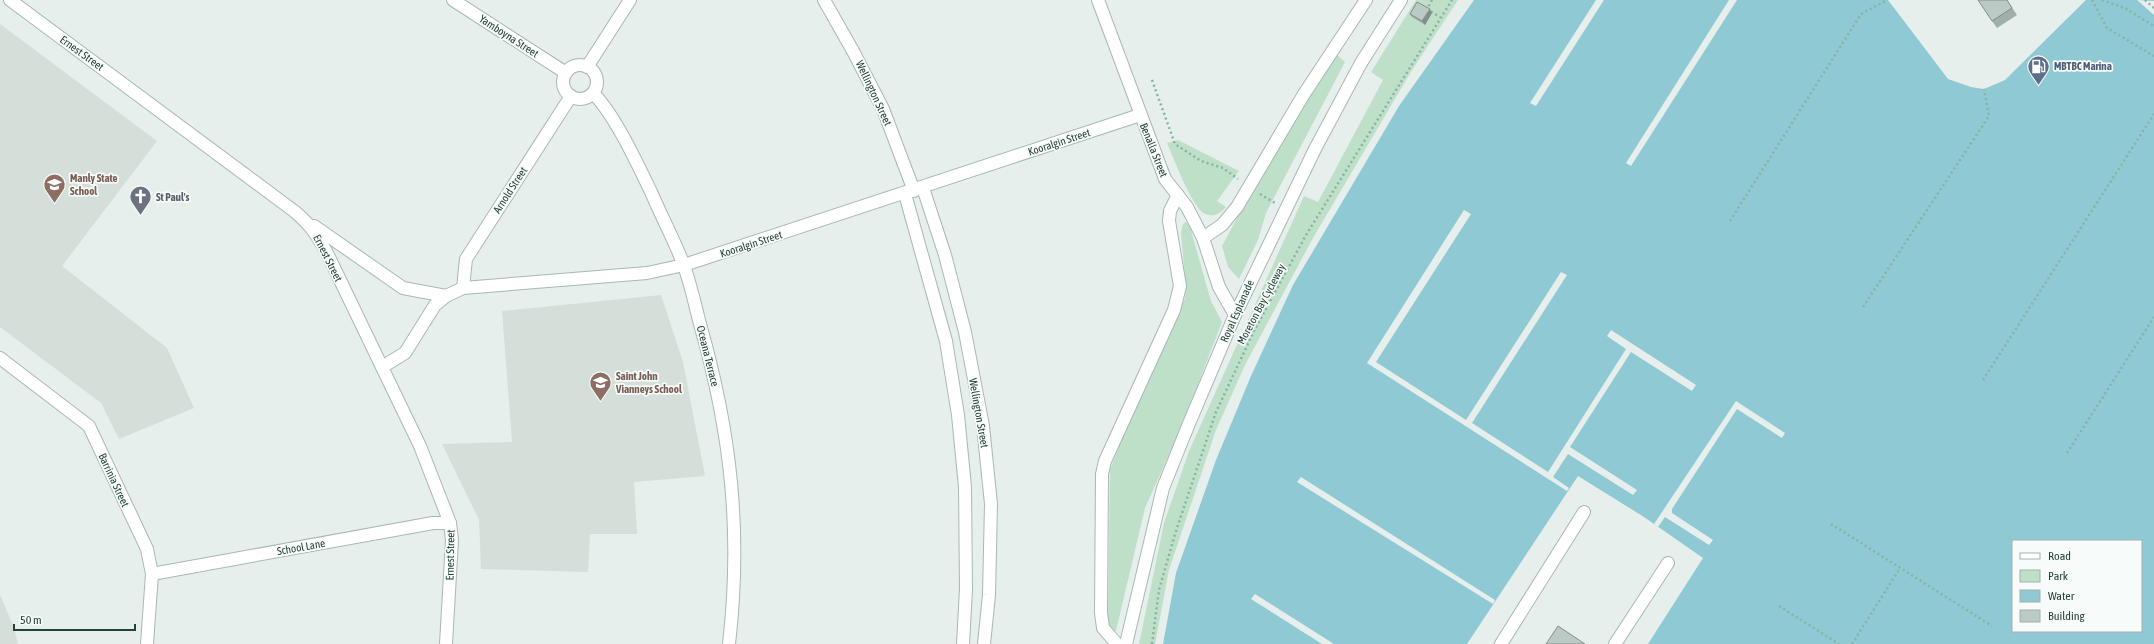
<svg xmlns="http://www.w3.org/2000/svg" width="2154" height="644" viewBox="0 0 2154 644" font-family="'Asap Condensed',sans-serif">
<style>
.built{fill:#d4dfda}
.green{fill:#bfe0c8}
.water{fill:#8ec9d4;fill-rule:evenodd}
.pier{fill:#e6efeb}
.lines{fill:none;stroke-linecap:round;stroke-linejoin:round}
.minor-casing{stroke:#a8b8b2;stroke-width:14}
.path{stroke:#86b3a5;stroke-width:2.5;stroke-dasharray:2 3;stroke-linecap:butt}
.minor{stroke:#fff;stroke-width:12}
.wall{fill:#a1aea9}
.shaded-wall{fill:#838d89}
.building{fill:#bbcac4;stroke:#838d89}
.labels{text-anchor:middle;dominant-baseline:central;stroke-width:3.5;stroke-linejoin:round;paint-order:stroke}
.street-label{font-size:11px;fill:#24423a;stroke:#f7fbf9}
.service-label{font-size:11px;font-weight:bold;fill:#4e5e75;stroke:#f7fbf9;text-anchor:start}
.education-label{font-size:11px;font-weight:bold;fill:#785e54;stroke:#f7fbf9;text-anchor:start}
.worship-label{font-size:11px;font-weight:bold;fill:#5b616d;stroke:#f7fbf9;text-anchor:start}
</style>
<rect width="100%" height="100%" fill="#e6efeb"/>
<g class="built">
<polygon points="0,24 157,141 62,266 167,348 194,408 119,439 101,403 0,327"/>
<polygon points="661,295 683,362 705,476 634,482 637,534 590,534 588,572 481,569 479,520 442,444 512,442 502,311"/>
<polygon points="0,595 13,625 18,644 0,644"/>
</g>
<g class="green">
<polygon points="1416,0 1458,0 1412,70 1313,238 1245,365 1216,430 1169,570 1155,644 1139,644 1164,523 1189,451 1304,196 1318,202 1383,80 1371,72"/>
<polygon points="1337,55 1345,62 1266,213 1258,240 1239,279 1228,267 1222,246 1267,162"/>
<path d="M1178,140l61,31 -22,30 9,6c-6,8 -17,12 -25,4 -13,-14 -26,-50 -34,-68z"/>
<polygon points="1186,222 1190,227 1211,301 1222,322 1181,428 1145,508 1116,631 1112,630 1108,623 1110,470 1125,430 1185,298 1186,289 1181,232 1183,224"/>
</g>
<path class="water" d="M1474,0h414l60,79 23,8 13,2 21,-9 81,-80h68v644h-506l55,-86 -59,-41 -66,-41 -111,168h-304l13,-71 40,-113 35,-84 42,-91 106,-179zM2013,541h128v90h-128z"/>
<g class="pier">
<polygon points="1596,0 1604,0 1536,106 1530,103"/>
<polygon points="1729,0 1737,0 1631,166 1626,163"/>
<polygon points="2137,0 2154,1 2154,15"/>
<polygon points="1464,210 1471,214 1376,362 1466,420 1561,272 1567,275 1472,423 1548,472 1626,349 1607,336 1611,330 1696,385 1692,391 1631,352 1570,447 1637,490 1633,495 1568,454 1553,477 1569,488 1567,491 1367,363"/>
<polygon points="1736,401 1785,433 1782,438 1737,409 1672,509 1672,513 1713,540 1709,545 1665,517 1658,527 1654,524"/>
<polygon points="1301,477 1495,600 1493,604 1297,482"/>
<polygon points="1255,594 1334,644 1322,644 1251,599"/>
</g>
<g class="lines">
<defs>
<g id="minor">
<path d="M10,0l284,211c16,13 23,24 33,42l93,193 30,77 2,17 -6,104"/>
<polyline points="453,0 566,73"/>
<polyline points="824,0 853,51 883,109 914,191"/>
<polyline points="1098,0 1165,179 1187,207 1203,238 1219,287 1235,315"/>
<circle cx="580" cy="82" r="17"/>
<polyline points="587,67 630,0"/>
<path d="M593,93c22,22 45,72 59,101 10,24 23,47 32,72 7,19 11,39 16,58 31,109 42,207 29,320"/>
<polyline points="923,188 945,255 965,332 983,426 991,504 989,595 984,644"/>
<polyline points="905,194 946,341 958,415 965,487 966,589 963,644"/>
<polyline points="314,226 403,288 446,296"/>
<polyline points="1203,238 1222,225 1237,207 1304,94 1366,0"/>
<polyline points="463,288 466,259 571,96"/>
<polyline points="0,358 89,426 147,549 152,574 147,644"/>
<polyline points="382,367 405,353 435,305 446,296 463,288 647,273 684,265 1140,115"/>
<polyline points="152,574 433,523 450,523"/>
<polyline points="1117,644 1103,628 1101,613 1102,474 1105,461 1174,310 1180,286 1169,221 1170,211 1178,195"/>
<polyline points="1126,644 1163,488 1188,426 1235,315 1315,149 1361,63 1401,0"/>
<polyline points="1501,644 1584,512"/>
<polyline points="1615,644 1668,563"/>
</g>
</defs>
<use href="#minor" class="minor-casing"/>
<g class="path">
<polyline points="1432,0 1427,9 1440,17"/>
<polyline points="2092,0 2107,28 2154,56"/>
<polyline points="2102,0 2125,8 2154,26"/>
<polyline points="2145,0 2154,8"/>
<polyline points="1152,80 1175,144 1201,161 1223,168 1238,179"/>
<polyline points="1260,194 1275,203"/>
<polyline points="1730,221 1861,14 1887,0"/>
<polyline points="1863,307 1989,116 1984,89"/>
<polyline points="1983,380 2154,114"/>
<polyline points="2067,453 2154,317"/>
<polyline points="1831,524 1992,626"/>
<polyline points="1779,606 1839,644"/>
<polyline points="1152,644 1159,590 1175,534 1216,412 1254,331 1306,235 1452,0"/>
<polyline points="1852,644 1900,568"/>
</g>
<use href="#minor" class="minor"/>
</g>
<g class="wall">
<polygon points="2007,0 2017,15 1997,28 1992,21"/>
<polygon points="1432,13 1425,25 1412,17 1410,14"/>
</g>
<polygon class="shaded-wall" points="1430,9 1432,13 1425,25 1422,21"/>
<g class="building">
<polygon points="1978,0 2007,0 2012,8 1992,21"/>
<polygon points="1417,2 1430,9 1422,21 1410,14"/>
<polygon points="1558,626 1585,644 1546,644"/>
</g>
<defs>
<symbol id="fuel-pin" viewBox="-11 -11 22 30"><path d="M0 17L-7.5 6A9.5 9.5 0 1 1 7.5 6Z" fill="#5c6f8a" stroke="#f7fbf9"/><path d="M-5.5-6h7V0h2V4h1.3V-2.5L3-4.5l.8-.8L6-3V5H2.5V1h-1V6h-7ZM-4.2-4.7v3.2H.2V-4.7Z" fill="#fff"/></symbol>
<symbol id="school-pin" viewBox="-11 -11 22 30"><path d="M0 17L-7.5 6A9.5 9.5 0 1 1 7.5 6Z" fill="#8d6e63" stroke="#f7fbf9"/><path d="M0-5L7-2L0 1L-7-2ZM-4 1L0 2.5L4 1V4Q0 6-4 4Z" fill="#fff"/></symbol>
<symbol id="church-pin" viewBox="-11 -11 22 30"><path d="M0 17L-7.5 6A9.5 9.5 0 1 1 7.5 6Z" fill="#6b7280" stroke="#f7fbf9"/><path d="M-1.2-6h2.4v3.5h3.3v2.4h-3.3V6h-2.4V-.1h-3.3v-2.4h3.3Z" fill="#fff"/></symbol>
</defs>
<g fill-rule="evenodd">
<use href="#fuel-pin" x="2026" y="54" width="25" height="34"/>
<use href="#school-pin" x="42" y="172" width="25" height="34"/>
<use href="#church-pin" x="128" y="184" width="25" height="34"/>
<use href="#school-pin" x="588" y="370" width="25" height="34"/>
</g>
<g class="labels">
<g class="street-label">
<text transform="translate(509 36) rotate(33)">Yamboyna Street</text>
<text transform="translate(82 53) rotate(36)">Ernest Street</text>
<text transform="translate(874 93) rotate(65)">Wellington Street</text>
<text transform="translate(1059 142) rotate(-18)">Kooralgin Street</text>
<text transform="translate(1154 150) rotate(68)">Benalla Street</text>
<text transform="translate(510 190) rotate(-57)">Arnold Street</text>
<text transform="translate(751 244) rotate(-18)">Kooralgin Street</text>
<text transform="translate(328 258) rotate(63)">Ernest Street</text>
<text transform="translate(1261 304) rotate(-62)">Moreton Bay Cycleway</text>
<text transform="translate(1237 311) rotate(-66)">Royal Esplanade</text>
<text transform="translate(708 356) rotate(76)">Oceana Terrace</text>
<text transform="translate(979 413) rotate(80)">Wellington Street</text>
<text transform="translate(114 480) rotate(65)">Barrinia Street</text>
<text transform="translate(301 547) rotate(-10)">School Lane</text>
<text transform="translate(450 555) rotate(-89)">Ernest Street</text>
</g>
<g class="service-label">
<text x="2054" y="66">MBTBC Marina</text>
</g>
<g class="education-label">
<text x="70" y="178">Manly State<tspan x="70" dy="13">School</tspan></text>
<text x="616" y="376">Saint John<tspan x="616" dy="13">Vianneys School</tspan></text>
</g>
<g class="worship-label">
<text x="156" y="197">St Paul's</text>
</g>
</g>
<rect x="2012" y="540" width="130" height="92" fill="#f7fbf9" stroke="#a3b1ad"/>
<rect x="2020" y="553" width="20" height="6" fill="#ffffff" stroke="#a3b1ad"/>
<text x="2048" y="560" font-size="12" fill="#24423a">Road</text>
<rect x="2020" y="570" width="20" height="12" fill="#bfe0c8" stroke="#a3b1ad"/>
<text x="2048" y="580" font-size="12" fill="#24423a">Park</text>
<rect x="2020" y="590" width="20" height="12" fill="#8ec9d4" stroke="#a3b1ad"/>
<text x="2048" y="600" font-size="12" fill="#24423a">Water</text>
<rect x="2020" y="610" width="20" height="12" fill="#bbcac4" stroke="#a3b1ad"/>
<text x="2048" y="620" font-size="12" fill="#24423a">Building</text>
<path d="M14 624v6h121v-6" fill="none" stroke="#24423a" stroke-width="2"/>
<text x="20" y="624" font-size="12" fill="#24423a" stroke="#f7fbf9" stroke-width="3" paint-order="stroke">50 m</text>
</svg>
